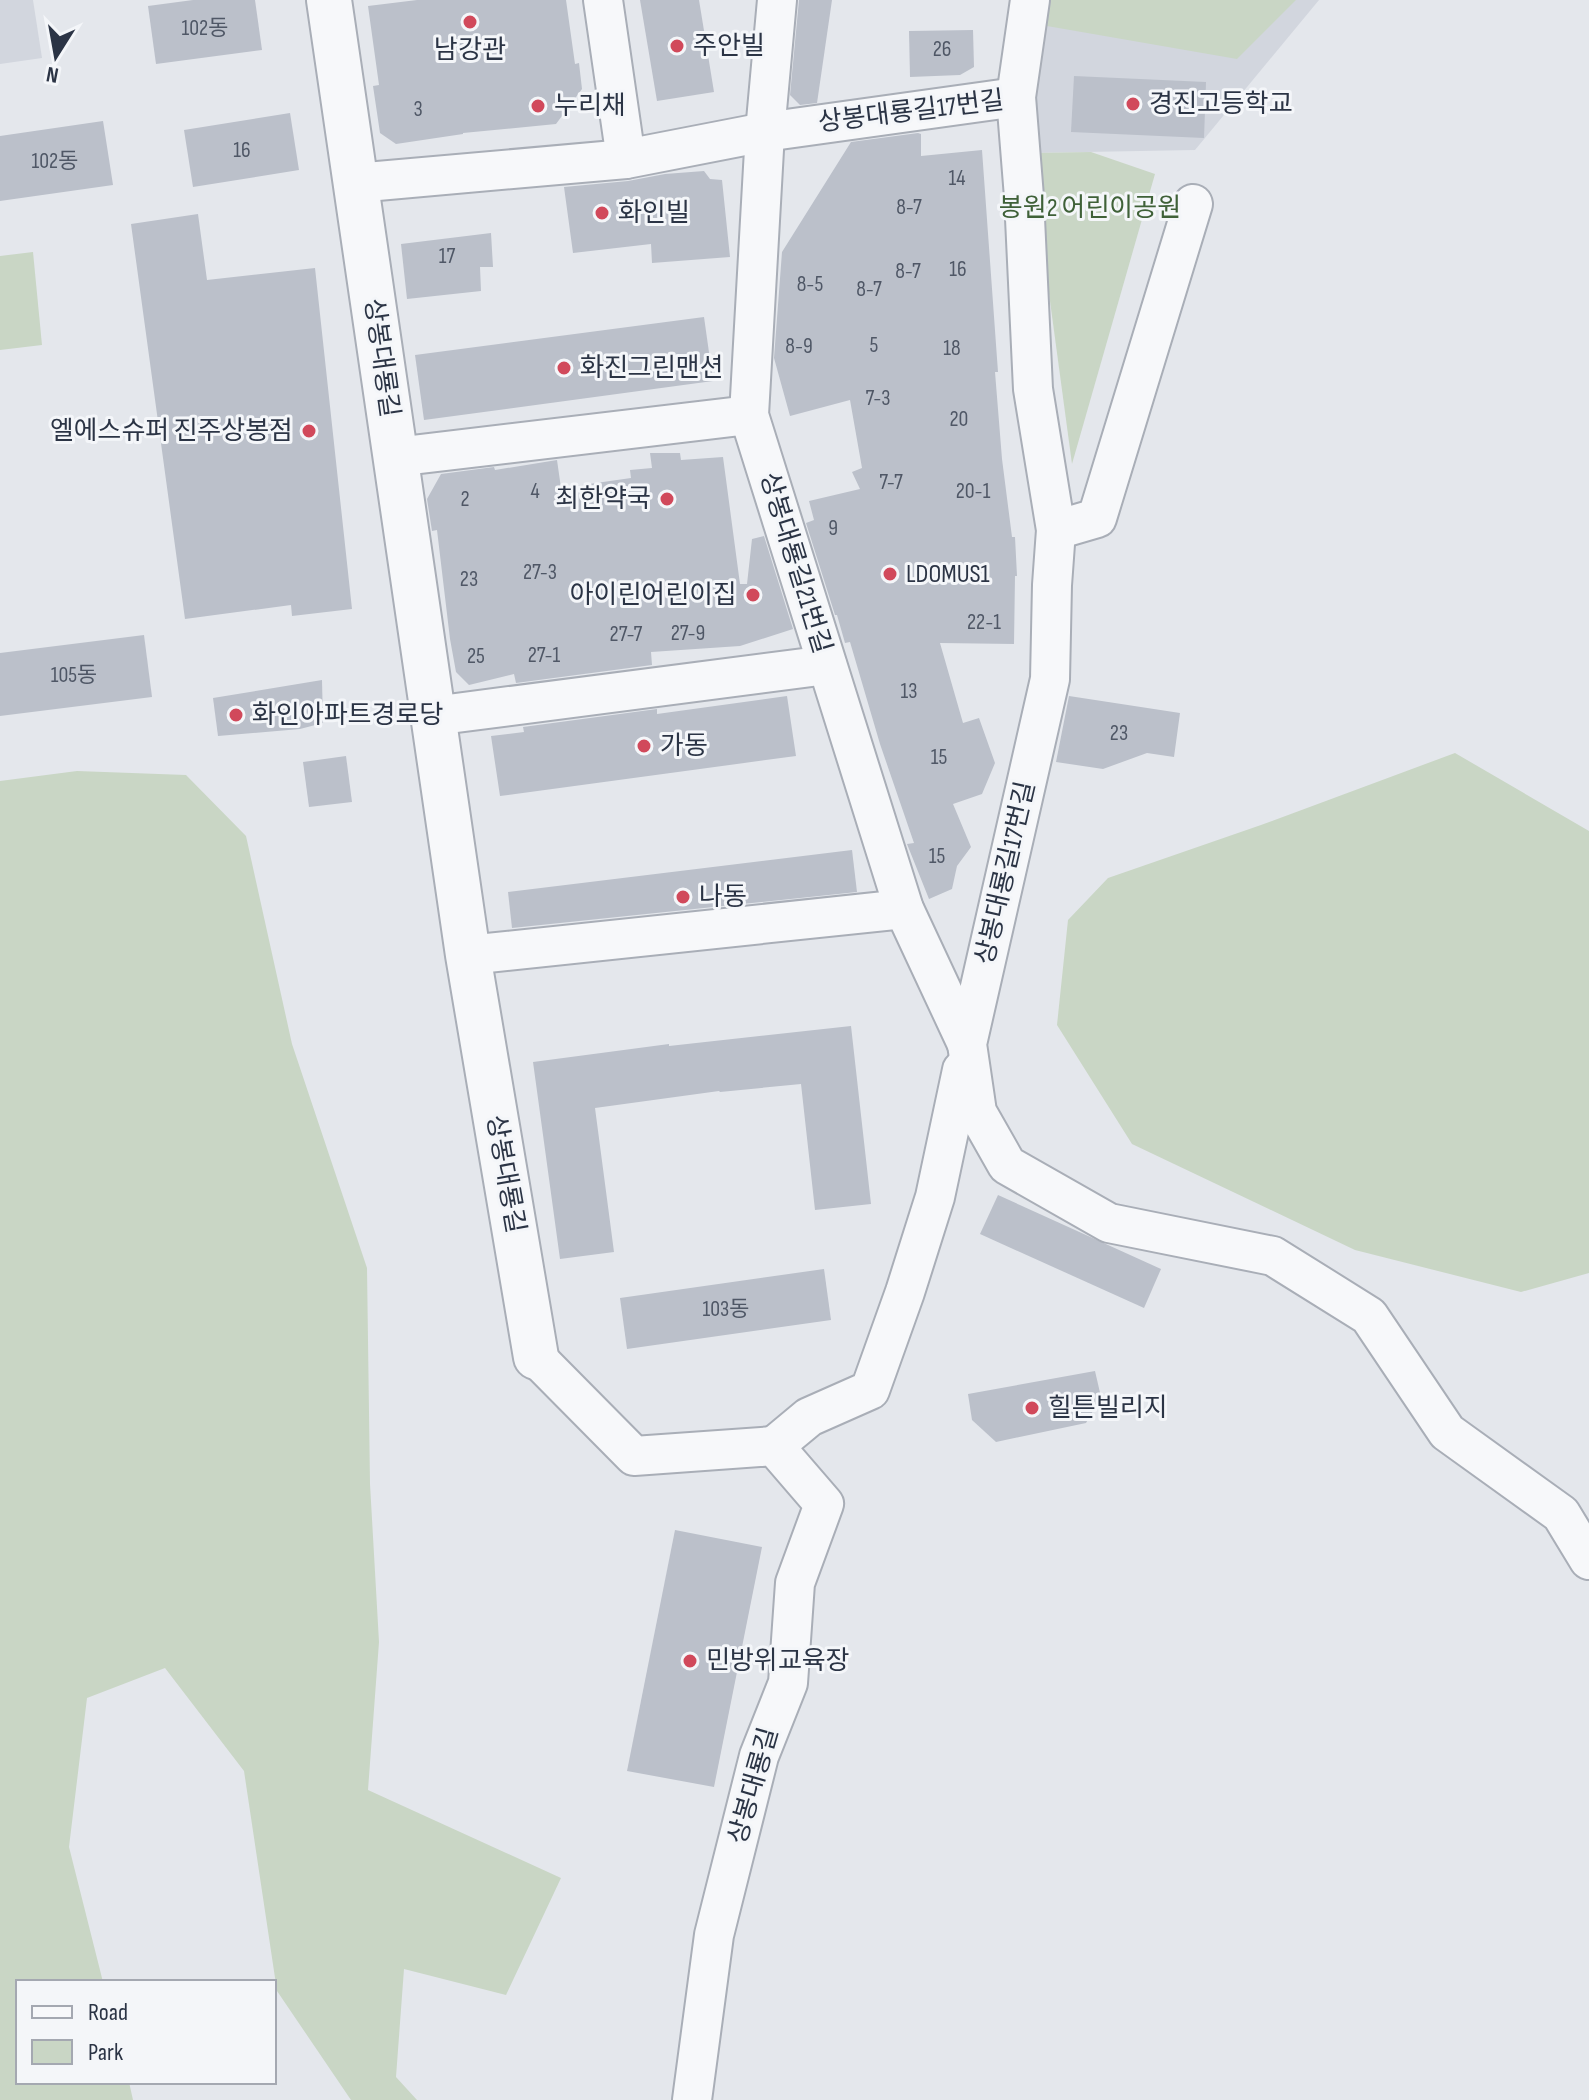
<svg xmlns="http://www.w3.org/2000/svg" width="1589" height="2100" viewBox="0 0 1589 2100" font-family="'Sofia Sans Condensed','Noto Sans KR',sans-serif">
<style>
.built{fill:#d2d6de}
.green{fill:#c9d6c5}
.building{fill:#bbc0ca}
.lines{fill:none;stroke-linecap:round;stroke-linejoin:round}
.minor-casing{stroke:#a9aeb7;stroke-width:42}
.tertiary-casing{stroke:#a9aeb7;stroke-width:48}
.minor{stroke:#f7f8fa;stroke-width:38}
.tertiary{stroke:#f7f8fa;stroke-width:44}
.poi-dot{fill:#d1495b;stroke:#f4f6f9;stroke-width:3}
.labels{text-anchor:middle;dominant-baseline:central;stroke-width:6;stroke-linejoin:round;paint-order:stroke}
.number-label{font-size:22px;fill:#4f5766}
.poi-label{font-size:26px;fill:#2b3445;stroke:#f4f6f9;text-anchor:start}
.street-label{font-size:26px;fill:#2b3445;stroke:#f4f6f9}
.park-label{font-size:26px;fill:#3f6138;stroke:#f4f6f9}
</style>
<rect width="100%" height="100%" fill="#e4e7ec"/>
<g class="built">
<polygon points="0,0 33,0 42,58 0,64"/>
<polygon points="1044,0 1319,0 1195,150 1030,153"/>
</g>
<g class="green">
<polygon points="1051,0 1296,0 1237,59 1047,26"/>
<polygon points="1091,152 1155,174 1072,464 1030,153"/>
<polygon points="33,252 42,345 0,350 0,256"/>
<polygon points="1455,753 1589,831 1589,1273 1521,1292 1355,1250 1132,1144 1057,1025 1068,920 1108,878 1261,825"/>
<polygon points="77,771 186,775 246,836 292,1044 367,1268 370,1484 379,1642 368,1790 561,1878 506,1995 404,1969 396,2077 417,2100 351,2100 277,1991 244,1771 165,1668 87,1698 69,1847 103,1982 18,1982 18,2082 129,2082 133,2100 0,2100 0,781"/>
</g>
<g class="building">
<polygon points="193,0 255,0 262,50 156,64 148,6"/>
<polygon points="417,0 566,0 575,64 579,63 582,89 556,124 463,133 463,134 396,144 380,133 373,86 379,85 368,6"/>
<polygon points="640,0 699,0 714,92 657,101"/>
<polygon points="799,0 832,0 817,103 800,105 790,95"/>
<polygon points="973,30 974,67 960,75 910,77 909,31"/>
<polygon points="1074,76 1206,82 1204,138 1071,132"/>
<polygon points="290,113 299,170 193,187 184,130"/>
<polygon points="103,121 113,185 0,201 0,136"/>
<polygon points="918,133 921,134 921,156 982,150 998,372 995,372 1002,459 1012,537 1015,537 1017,576 1015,576 1014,644 940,643 963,723 979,718 995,763 982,794 953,804 971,847 957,866 952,889 929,899 907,844 914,843 880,744 850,642 845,643 837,615 835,615 806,523 814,520 809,501 860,489 852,472 862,468 850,400 790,416 774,358 782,252 851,142"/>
<polygon points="704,171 710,179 722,180 730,257 652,263 651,244 573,253 564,187 628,181 665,174"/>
<polygon points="198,214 207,280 315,268 352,609 292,616 291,605 185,619 131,224"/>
<polygon points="491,233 493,267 480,267 481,291 407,299 401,244"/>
<polygon points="704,317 713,381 424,420 415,355"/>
<polygon points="650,453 680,453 681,460 723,457 740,584 747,584 752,539 764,536 793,629 740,646 651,652 652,665 516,683 514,674 469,685 456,672 450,639 437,530 432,531 427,499 441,474 494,467 495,470 557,460 561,488 631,478 630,470 652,468"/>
<polygon points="144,635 152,697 0,716 0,653"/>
<polygon points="322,680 323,723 300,729 218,736 213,698"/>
<polygon points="787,696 796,756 500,796 491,736 524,732 523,727 657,709 657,714"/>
<polygon points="1069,696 1180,713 1174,757 1147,753 1103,769 1056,762"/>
<polygon points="346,756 352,802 309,807 303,762"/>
<polygon points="852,850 857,892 512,928 508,892"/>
<polygon points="851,1026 871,1204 815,1210 801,1084 720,1092 719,1091 595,1108 614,1252 560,1259 533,1062 669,1044 669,1046"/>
<polygon points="998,1195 1161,1269 1144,1308 980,1234"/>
<polygon points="824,1269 831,1320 627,1349 620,1298"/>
<polygon points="1095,1371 1101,1397 1086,1423 996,1442 972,1420 968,1394"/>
<polygon points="675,1530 762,1547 714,1787 627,1771"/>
</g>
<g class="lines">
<defs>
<g id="minor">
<polyline points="603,0 626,159"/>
<polyline points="777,0 765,132 749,415 904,909 967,1044"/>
<polyline points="1030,0 1016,97 1024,197 1033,389 1056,530 1052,585 1050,679 967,1044 977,1112 1007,1165 1109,1223 1273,1256 1369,1316 1447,1432 1561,1514 1589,1560"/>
<polyline points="355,183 626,159 765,132 1016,97"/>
<polyline points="395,457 749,415"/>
<polyline points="1056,530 1097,518 1193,204"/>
<polyline points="433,716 827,665"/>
<polyline points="468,955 904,909"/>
<polyline points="536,1357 634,1456 774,1446 824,1504 795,1583 788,1683 759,1756 714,1935 692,2100"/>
<polyline points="774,1446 809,1417 870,1390 905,1292 935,1197 962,1070"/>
</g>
<polyline id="tertiary" points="329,0 468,955 536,1357"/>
</defs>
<use href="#minor" class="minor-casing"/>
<use href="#tertiary" class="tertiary-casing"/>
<use href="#minor" class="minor"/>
<use href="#tertiary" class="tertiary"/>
</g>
<g class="poi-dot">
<circle cx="470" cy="22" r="8"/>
<circle cx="677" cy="46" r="8"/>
<circle cx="1133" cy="104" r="8"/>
<circle cx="538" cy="106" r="8"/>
<circle cx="602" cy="213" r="8"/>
<circle cx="564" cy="368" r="8"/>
<circle cx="309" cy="431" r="8"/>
<circle cx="667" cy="499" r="8"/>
<circle cx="890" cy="574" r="8"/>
<circle cx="753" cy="595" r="8"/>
<circle cx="236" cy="715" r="8"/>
<circle cx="644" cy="746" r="8"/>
<circle cx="683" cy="897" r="8"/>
<circle cx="1032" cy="1408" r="8"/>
<circle cx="690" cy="1661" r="8"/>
</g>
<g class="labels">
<g class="number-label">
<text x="205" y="28">102동</text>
<text x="942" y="49">26</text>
<text x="418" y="109">3</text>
<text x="242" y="150">16</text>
<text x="55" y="161">102동</text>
<text x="957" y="178">14</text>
<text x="909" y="207">8-7</text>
<text x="447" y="256">17</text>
<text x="958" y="269">16</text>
<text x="908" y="271">8-7</text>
<text x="810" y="284">8-5</text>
<text x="869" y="289">8-7</text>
<text x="874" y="345">5</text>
<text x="799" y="346">8-9</text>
<text x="952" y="348">18</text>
<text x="878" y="398">7-3</text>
<text x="959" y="419">20</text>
<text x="891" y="482">7-7</text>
<text x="535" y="491">4</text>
<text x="973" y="491">20-1</text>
<text x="465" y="499">2</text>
<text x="833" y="528">9</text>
<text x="540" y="572">27-3</text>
<text x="469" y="579">23</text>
<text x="984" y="622">22-1</text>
<text x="688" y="633">27-9</text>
<text x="626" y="634">27-7</text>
<text x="544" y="655">27-1</text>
<text x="476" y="656">25</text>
<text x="74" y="675">105동</text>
<text x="909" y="691">13</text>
<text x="1119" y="733">23</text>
<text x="939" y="757">15</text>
<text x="937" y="856">15</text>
<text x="726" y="1309">103동</text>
</g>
<g class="poi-label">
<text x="693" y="46">주안빌</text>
<text x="470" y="50" text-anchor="middle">남강관</text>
<text x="1149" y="104">경진고등학교</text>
<text x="554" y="106">누리채</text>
<text x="618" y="213">화인빌</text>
<text x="580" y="368">화진그린맨션</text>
<text x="293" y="431" text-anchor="end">엘에스슈퍼 진주상봉점</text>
<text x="651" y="499" text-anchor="end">최한약국</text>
<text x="906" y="574">LDOMUS1</text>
<text x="737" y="595" text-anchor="end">아이린어린이집</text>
<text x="252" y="715">화인아파트경로당</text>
<text x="660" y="746">가동</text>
<text x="699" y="897">나동</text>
<text x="1048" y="1408">힐튼빌리지</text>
<text x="706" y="1661">민방위교육장</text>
</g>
<g class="street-label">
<text transform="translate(911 112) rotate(-7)">상봉대룡길17번길</text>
<text transform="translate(381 358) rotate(82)">상봉대룡길</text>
<text transform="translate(795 563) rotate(73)">상봉대룡길21번길</text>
<text transform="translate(1006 873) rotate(-77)">상봉대룡길17번길</text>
<text transform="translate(505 1174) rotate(80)">상봉대룡길</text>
<text transform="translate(754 1786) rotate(-74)">상봉대룡길</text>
</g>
<g class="park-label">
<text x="1090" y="208">봉원2 어린이공원</text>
</g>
</g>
<rect x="16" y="1980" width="260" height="104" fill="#f4f6f9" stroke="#a4a8b1" stroke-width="2"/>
<rect x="32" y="2006" width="40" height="12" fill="#f7f8fa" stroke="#a4a8b1" stroke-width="2"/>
<text x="88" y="2020" font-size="24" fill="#2b3445">Road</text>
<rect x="32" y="2040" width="40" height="24" fill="#c9d6c5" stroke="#a4a8b1" stroke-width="2"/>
<text x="88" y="2060" font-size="24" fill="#2b3445">Park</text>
<g transform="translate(56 56) rotate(191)" stroke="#f4f6f9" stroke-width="6" paint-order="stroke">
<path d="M0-6L14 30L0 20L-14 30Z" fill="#2b3445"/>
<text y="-12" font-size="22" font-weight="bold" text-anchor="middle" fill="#2b3445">N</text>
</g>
</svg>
